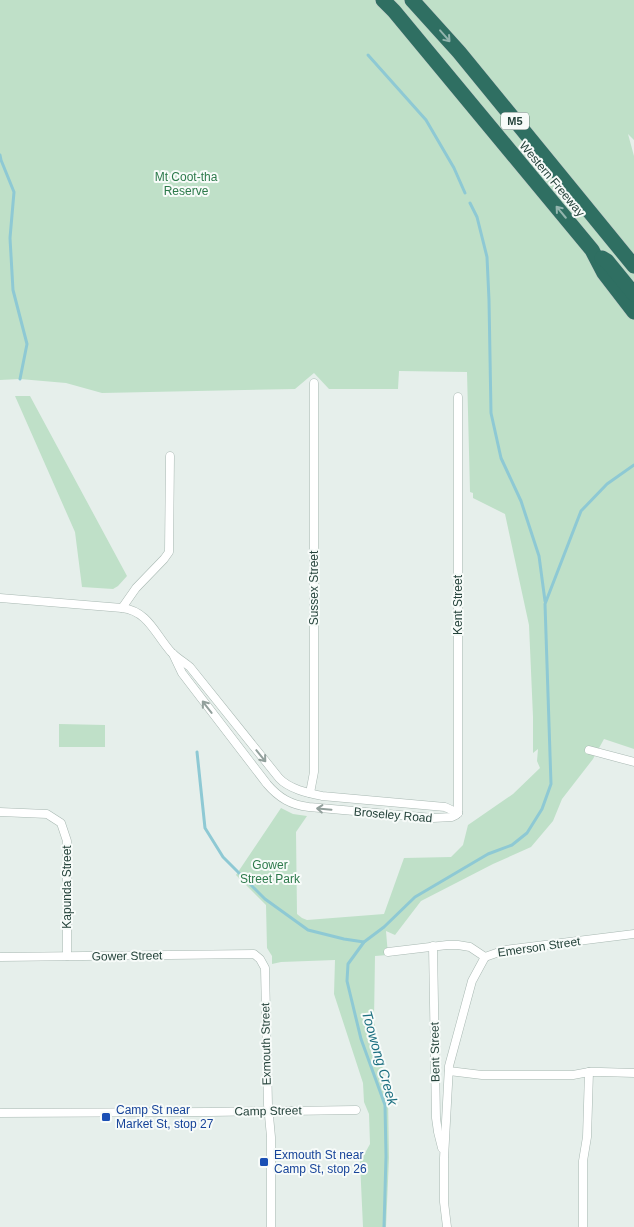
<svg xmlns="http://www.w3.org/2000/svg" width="634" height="1227" viewBox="0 0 634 1227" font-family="Helvetica,sans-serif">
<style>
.green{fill:#bfe0c8}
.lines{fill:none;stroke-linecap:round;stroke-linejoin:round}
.stream{stroke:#8ec9d4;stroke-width:3}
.street-casing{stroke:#a8b8b2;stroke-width:9}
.highway-casing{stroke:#c2cac8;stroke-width:16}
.street{stroke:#fff;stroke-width:8}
.highway{stroke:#2f6f62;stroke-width:15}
.oneway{stroke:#93b5ae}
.oneway2{stroke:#92a09c}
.transit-dot{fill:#1a4fb4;stroke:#f7fbf9;stroke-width:2}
.labels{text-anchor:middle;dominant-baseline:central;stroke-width:4;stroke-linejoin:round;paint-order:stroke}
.shield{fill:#f7fbf9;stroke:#637a73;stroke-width:1}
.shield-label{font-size:11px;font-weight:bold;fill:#24423a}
.park-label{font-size:12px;fill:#2d7a4b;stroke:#f7fbf9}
.street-label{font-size:12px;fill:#24423a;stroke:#f7fbf9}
.transit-label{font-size:12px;fill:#164399;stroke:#f7fbf9;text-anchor:start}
.water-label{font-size:14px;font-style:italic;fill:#1c6f80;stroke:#f7fbf9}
</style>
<rect width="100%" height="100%" fill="#e6efeb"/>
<g class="green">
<polygon points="0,0 634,0 634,140 628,134 634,156 634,749 604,739 593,759 562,799 553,821 531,847 493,864 421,901 395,935 386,931 388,955 375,956 374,1021 388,1096 389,1158 386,1227 363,1227 360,1162 370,1144 369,1114 364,1102 363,1083 334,994 335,960 281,962 272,964 272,956 267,948 266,905 236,875 281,808 293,814 307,816 296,832 297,914 302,918 307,920 384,914 404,858 451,857 463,845 468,825 513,794 540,768 537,761 538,749 533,753 533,717 529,625 505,514 473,498 473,493 470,492 467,372 399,371 398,389 329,389 314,373 295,389 102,393 66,383 20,379 0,380"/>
<polygon points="15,396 30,396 127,576 118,586 113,589 82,587 75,532"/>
<polygon points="59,724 105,725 105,747 59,747"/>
</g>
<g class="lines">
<g class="stream">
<polyline points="368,55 426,120 454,168 465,193"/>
<polyline points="0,155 1,160 14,192 10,238 13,290 27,344 20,379"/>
<polyline points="470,203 477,217 487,257 489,300 491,413 501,458 521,501 539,556 545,601"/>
<polyline points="197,752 205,828 223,857 265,899 308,930 344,939 364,942"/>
<polyline points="384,1227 386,1156 385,1105 361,1039 347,981 348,964 364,942 384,927 415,897 488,854 512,845 527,833 542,809 551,784 545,604 581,511 607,484 634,465"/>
</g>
<defs>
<g id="street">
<path d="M0,598l122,10c26,3 33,26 49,44 6,6 13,10 19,15l89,111c10,11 29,15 43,18l123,11 13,6"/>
<polyline points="122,608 136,588 164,559 169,552 170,456"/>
<path d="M173,654l9,19 85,111c12,14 24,21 42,23l124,11 19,-1 4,-2 2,-2"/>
<polyline points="589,750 634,762"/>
<polyline points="310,793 314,772 314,383"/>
<polyline points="0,812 47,814 61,823 67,841 67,956"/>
<polyline points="458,813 458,397"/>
<polyline points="433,946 436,1118 438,1132 442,1148"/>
<polyline points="388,952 447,945 458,945 470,947 485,957 505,950 634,934"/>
<polyline points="0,957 254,954 260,959 265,968 268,1105 271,1137 271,1227"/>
<polyline points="449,1071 482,1075 573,1075 589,1072 601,1072 634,1073"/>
<polyline points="0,1113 210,1112 356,1110"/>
<polyline points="447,1227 444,1202 444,1158 449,1066 472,981 485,957"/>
<polyline points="583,1227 583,1161 587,1137 589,1072"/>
</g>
<g id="highway">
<polyline points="383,0 394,11 592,250 604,273 634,312"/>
<polyline points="412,0 459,52 634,266"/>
<polyline points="602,258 607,261 634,294"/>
</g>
</defs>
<use href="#street" class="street-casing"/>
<use href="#highway" class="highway-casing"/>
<use href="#street" class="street"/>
<use href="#highway" class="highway"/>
</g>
<defs><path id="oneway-shaft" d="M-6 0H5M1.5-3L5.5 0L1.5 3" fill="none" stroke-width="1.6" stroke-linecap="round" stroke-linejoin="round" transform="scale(1.25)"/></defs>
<g class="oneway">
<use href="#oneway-shaft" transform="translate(445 36) rotate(49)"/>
<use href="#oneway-shaft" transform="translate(561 212) rotate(-130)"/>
</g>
<g class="oneway2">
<use href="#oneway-shaft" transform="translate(207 707) rotate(-128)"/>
<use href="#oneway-shaft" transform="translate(261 756) rotate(51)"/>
<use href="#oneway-shaft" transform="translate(324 809) rotate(-175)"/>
</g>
<g class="transit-dot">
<rect x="101" y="1112" width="10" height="10" rx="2.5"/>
<rect x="259" y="1157" width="10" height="10" rx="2.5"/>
</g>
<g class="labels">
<rect class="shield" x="501" y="112.5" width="28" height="17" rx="4"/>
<g class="shield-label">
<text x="515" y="121">M5</text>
</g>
<g class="park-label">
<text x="186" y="177">Mt Coot-tha<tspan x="186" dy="14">Reserve</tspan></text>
<text x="270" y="865">Gower<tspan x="270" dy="14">Street Park</tspan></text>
</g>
<g class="street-label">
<text transform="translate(552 179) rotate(50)">Western Freeway</text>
<text transform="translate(314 588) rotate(-90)">Sussex Street</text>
<text transform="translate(458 605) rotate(-90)">Kent Street</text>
<text transform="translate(393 815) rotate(5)">Broseley Road</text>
<text transform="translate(67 887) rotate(-90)">Kapunda Street</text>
<text transform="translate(539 947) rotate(-8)">Emerson Street</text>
<text transform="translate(127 956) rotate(-1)">Gower Street</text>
<text transform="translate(266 1044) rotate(-91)">Exmouth Street</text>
<text transform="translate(435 1052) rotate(-91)">Bent Street</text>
<text transform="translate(268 1111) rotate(-1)">Camp Street</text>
</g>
<g class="transit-label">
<text x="116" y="1110">Camp St near<tspan x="116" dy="14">Market St, stop 27</tspan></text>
<text x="274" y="1155">Exmouth St near<tspan x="274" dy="14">Camp St, stop 26</tspan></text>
</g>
<g class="water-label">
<text transform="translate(380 1058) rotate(74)">Toowong Creek</text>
</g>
</g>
</svg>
